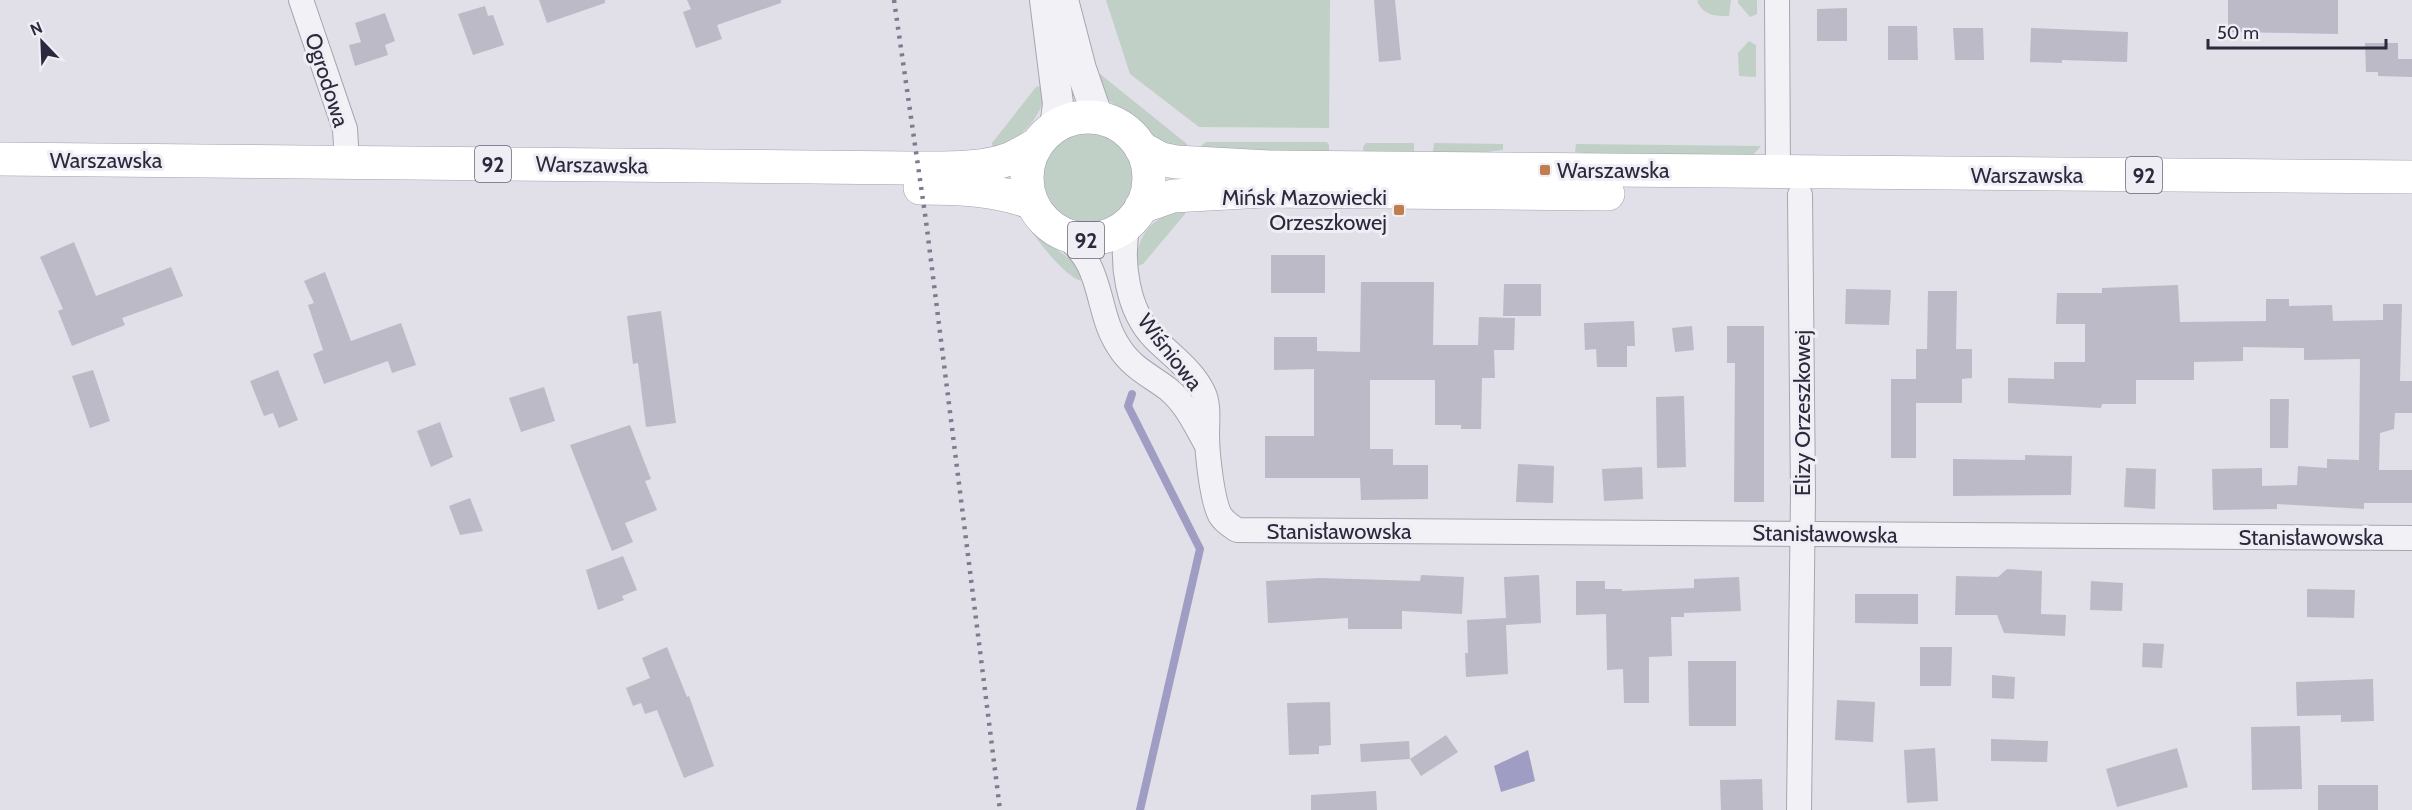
<svg xmlns="http://www.w3.org/2000/svg" width="2412" height="810" viewBox="0 0 2412 810" font-family="Cabin,sans-serif">
<style>
.green{fill:#c1d0c6}
.water{fill:#a09dc4}
.lines{fill:none;stroke-linecap:round;stroke-linejoin:round}
.stream{stroke:#a09dc4;stroke-width:8}
.building{fill:#bcbac6}
.minor-casing{stroke:#a7a5b1;stroke-width:26}
.tertiary-casing{stroke:#a7a5b1;stroke-width:32}
.primary-casing{stroke:#a2a0b2;stroke-width:34}
.minor{stroke:#f2f2f6;stroke-width:24}
.tertiary{stroke:#f2f2f6;stroke-width:30}
.primary{stroke:#fff;stroke-width:33}
.rail{stroke:#7e7a8f;stroke-width:4.5;stroke-dasharray:3 6;stroke-linecap:butt}
.poi-dot{fill:#c27d4e;stroke:#efeef5;stroke-width:2}
.labels{text-anchor:middle;dominant-baseline:central;stroke-width:6;stroke-linejoin:round;paint-order:stroke}
.shield{fill:#efeef5;stroke:#676474;stroke-width:1.5}
.shield-label{font-size:21px;font-weight:bold;fill:#2d293d}
.street-label{font-size:22px;fill:#2d293d;stroke:#efeef5}
.poi-label{font-size:22px;fill:#2d293d;stroke:#efeef5;text-anchor:start}
</style>
<rect width="100%" height="100%" fill="#e1dfe7"/>
<g class="green">
<polygon points="1106,0 1330,0 1329,128 1199,127 1130,74"/>
<path d="M1699,0h32l-2,16c-14,0 -25,0 -32,-15z"/>
<polygon points="1738,0 1757,0 1757,14 1750,17 1738,3"/>
<polygon points="1749,41 1756,45 1756,77 1739,76 1738,53"/>
<polygon points="1096,74 1100,74 1187,144 1187,153 1158,143 1136,120 1105,98"/>
<path d="M1048,84c-8,39 -24,49 -55,70l-1,-11 44,-56z"/>
<circle cx="1089" cy="178" r="49"/>
<polygon points="1206,142 1327,142 1329,145 1329,155 1201,153 1202,145"/>
<polygon points="1366,143 1414,143 1414,153 1364,157 1363,147"/>
<polygon points="1434,143 1503,144 1503,150 1439,158 1433,152"/>
<polygon points="1576,144 1761,146 1752,156 1655,160 1575,152"/>
<path d="M1185,207v7l-42,50 -8,3c4,-38 16,-47 50,-60z"/>
<path d="M1032,232l41,29 5,6 3,14c-16,-5 -39,-35 -49,-49z"/>
</g>
<polygon class="water" points="1528,750 1535,781 1501,792 1494,766"/>
<g class="lines">
<polyline class="stream" points="1132,394 1128,406 1200,549 1140,810"/>
</g>
<g class="building">
<polygon points="539,0 605,0 605,3 547,23"/>
<polygon points="687,0 781,0 781,3 717,25 722,39 696,48 683,12 691,9"/>
<polygon points="1374,0 1395,0 1401,60 1379,62"/>
<polygon points="2228,0 2338,0 2338,34 2228,32"/>
<polygon points="485,6 488,16 493,15 504,45 473,55 458,14"/>
<polygon points="1847,8 1847,41 1817,41 1817,9"/>
<polygon points="385,13 395,41 385,45 388,55 355,66 349,45 361,42 355,23"/>
<polygon points="1888,26 1917,26 1918,60 1888,60"/>
<polygon points="1953,28 1983,28 1984,60 1955,60"/>
<polygon points="2031,28 2128,32 2127,62 2062,60 2062,63 2030,62"/>
<polygon points="2365,43 2398,43 2398,59 2412,59 2412,77 2378,76 2378,72 2366,72"/>
<polygon points="74,242 96,296 171,267 183,296 122,318 125,325 72,346 58,311 63,309 40,257"/>
<rect x="1271" y="255" width="54" height="38"/>
<polygon points="325,272 351,341 401,323 416,365 392,373 388,361 324,384 313,354 323,350 308,305 314,303 304,281"/>
<polygon points="1361,282 1434,282 1433,345 1478,345 1479,317 1515,318 1514,350 1494,350 1495,378 1482,378 1481,429 1461,429 1461,425 1435,425 1435,380 1370,380 1370,449 1393,449 1393,465 1428,465 1428,499 1361,500 1360,478 1265,478 1265,436 1314,436 1314,369 1274,370 1274,337 1317,337 1317,351 1360,352"/>
<polygon points="1504,284 1541,284 1541,316 1503,316"/>
<polygon points="2178,285 2180,322 2266,321 2266,299 2289,299 2289,306 2332,305 2333,321 2383,320 2383,304 2402,304 2400,381 2412,381 2412,413 2395,413 2394,429 2380,433 2379,470 2412,470 2412,503 2364,503 2364,509 2277,504 2277,509 2213,510 2212,469 2262,468 2262,486 2297,485 2298,466 2327,468 2327,459 2359,460 2360,359 2304,360 2304,348 2243,347 2243,361 2194,362 2194,380 2136,380 2136,404 2102,404 2101,408 2008,403 2008,378 2054,379 2054,362 2085,362 2085,324 2056,324 2057,293 2102,293 2102,288"/>
<polygon points="1846,289 1891,290 1889,325 1845,324"/>
<polygon points="1928,291 1957,291 1956,349 1972,349 1972,378 1962,379 1962,403 1916,403 1916,458 1891,458 1891,379 1916,379 1916,349 1927,349"/>
<polygon points="661,311 676,423 646,427 638,363 633,364 627,316"/>
<polygon points="1634,321 1635,346 1627,346 1627,367 1597,367 1596,349 1585,350 1584,323"/>
<polygon points="1692,326 1694,350 1675,352 1672,328"/>
<polygon points="1727,326 1764,326 1764,502 1734,502 1735,363 1727,363"/>
<polygon points="93,370 110,421 90,428 72,376"/>
<polygon points="278,370 298,420 279,428 273,413 264,416 250,381"/>
<polygon points="544,387 555,421 521,432 509,398"/>
<polygon points="1684,396 1686,467 1657,468 1656,397"/>
<polygon points="2270,399 2289,399 2288,448 2270,448"/>
<polygon points="440,422 453,457 431,467 417,431"/>
<polygon points="630,425 651,479 645,481 657,510 625,523 633,542 612,551 570,445"/>
<polygon points="2025,455 2072,456 2071,495 1953,496 1953,459 2025,460"/>
<polygon points="1518,464 1554,466 1553,503 1516,502"/>
<polygon points="1642,467 1643,499 1604,501 1602,469"/>
<polygon points="2126,468 2156,469 2155,509 2124,507"/>
<polygon points="470,498 483,531 460,535 449,506"/>
<polygon points="623,556 637,590 622,596 624,600 598,610 586,570"/>
<polygon points="2007,569 2042,571 2041,614 2066,615 2065,636 2004,633 1997,615 1955,615 1956,576 1998,577"/>
<polygon points="1421,575 1464,577 1462,614 1402,611 1402,629 1348,629 1348,618 1268,623 1266,581 1320,578 1420,581"/>
<polygon points="1539,575 1541,623 1506,625 1508,674 1466,677 1465,653 1468,653 1467,620 1506,618 1504,577"/>
<polygon points="1739,577 1741,611 1684,613 1684,617 1671,617 1672,656 1649,657 1649,703 1624,703 1623,669 1607,670 1606,614 1576,615 1576,581 1605,581 1605,589 1622,589 1622,591 1694,588 1694,579"/>
<polygon points="2091,581 2123,583 2122,611 2090,610"/>
<polygon points="2307,589 2355,590 2354,618 2307,617"/>
<polygon points="1855,594 1918,594 1918,624 1855,623"/>
<polygon points="2143,643 2164,644 2162,668 2142,667"/>
<polygon points="667,647 687,697 689,696 714,766 684,778 657,710 645,714 641,703 633,706 626,688 650,678 642,658"/>
<polygon points="1920,647 1952,647 1951,686 1920,686"/>
<polygon points="1688,661 1736,661 1736,726 1689,726"/>
<polygon points="1992,675 2015,677 2014,699 1992,698"/>
<polygon points="2373,679 2374,721 2341,722 2341,715 2297,716 2296,682"/>
<polygon points="1837,700 1875,702 1873,742 1835,740"/>
<polygon points="1330,702 1331,745 1319,746 1319,754 1289,755 1287,703"/>
<polygon points="2300,726 2302,789 2252,790 2251,727"/>
<polygon points="1446,735 1458,752 1421,776 1410,759"/>
<polygon points="1991,739 2048,741 2047,762 1991,761"/>
<polygon points="1409,741 1410,759 1361,762 1360,744"/>
<polygon points="1935,748 1938,801 1907,803 1904,750"/>
<polygon points="2177,748 2188,787 2117,807 2106,769"/>
<polygon points="1762,779 1763,810 1721,810 1720,780"/>
<rect x="2318" y="785" width="60" height="25"/>
<polygon points="1376,791 1377,810 1311,810 1311,795"/>
</g>
<g class="lines">
<defs>
<g id="minor">
<polyline points="301,0 345,129 347,162"/>
<polyline points="1777,0 1778,172"/>
<path d="M1128,224c-8,37 -1,87 27,115 17,17 39,32 49,55 5,12 3,28 3,40 0,19 5,66 13,81 4,7 11,11 17,15l1175,8"/>
<path d="M1066,236c9,9 17,17 23,29 13,26 13,57 30,82 12,20 32,29 49,42 17,14 26,33 37,53"/>
<polyline points="1799,810 1803,495 1800,195"/>
</g>
<g id="tertiary">
<polyline points="1045,0 1058,104 1055,127"/>
<polyline points="1063,0 1081,69 1098,118"/>
</g>
<g id="primary">
<circle cx="1088" cy="178" r="61"/>
<polyline points="1141,148 1161,159 1176,162 1269,167 2412,177"/>
<path d="M0,159l910,9c32,0 72,2 102,-10 8,-4 17,-9 25,-14"/>
<path d="M920,188c38,0 76,1 112,15"/>
<polyline points="1141,207 1173,196 1263,191 1608,194"/>
</g>
</defs>
<use href="#minor" class="minor-casing"/>
<use href="#tertiary" class="tertiary-casing"/>
<use href="#primary" class="primary-casing"/>
<use href="#minor" class="minor"/>
<use href="#tertiary" class="tertiary"/>
<use href="#primary" class="primary"/>
<polyline class="rail" points="894,0 926,221 1000,810"/>
</g>
<g class="poi-dot">
<rect x="1539" y="164" width="12" height="12" rx="3"/>
<rect x="1393" y="204" width="12" height="12" rx="3"/>
</g>
<g class="labels">
<g class="shield">
<rect x="475" y="146" width="36" height="36" rx="4.5"/>
<rect x="2126" y="157" width="36" height="36" rx="4.5"/>
<rect x="1068" y="222" width="36" height="36" rx="4.5"/>
</g>
<g class="shield-label">
<text x="493" y="164">92</text>
<text x="2144" y="175">92</text>
<text x="1086" y="240">92</text>
</g>
<g class="street-label">
<text transform="translate(327 80) rotate(72)">Ogrodowa</text>
<text x="106" y="160">Warszawska</text>
<text transform="translate(592 165) rotate(1)">Warszawska</text>
<text x="2027" y="175">Warszawska</text>
<text transform="translate(1170 352) rotate(52)">Wiśniowa</text>
<text transform="translate(1802 413) rotate(-90)">Elizy Orzeszkowej</text>
<text x="1339" y="531">Stanisławowska</text>
<text transform="translate(1825 534) rotate(1)">Stanisławowska</text>
<text x="2311" y="537">Stanisławowska</text>
</g>
<g class="poi-label">
<text x="1557" y="170">Warszawska</text>
<text x="1387" y="197" text-anchor="end">Mińsk Mazowiecki<tspan x="1387" dy="25">Orzeszkowej</tspan></text>
</g>
</g>
<g transform="translate(42 42) rotate(337)" stroke="#efeef5" stroke-width="4.5" paint-order="stroke">
<path d="M0-4.5L10 22L0 15L-10 22Z" fill="#2d293d"/>
<text y="-9" font-size="16" font-weight="bold" text-anchor="middle" fill="#2d293d">N</text>
</g>
<path d="M2208 39v9h178v-9" fill="none" stroke="#2d293d" stroke-width="3"/>
<text x="2217" y="39" font-size="18" fill="#2d293d" stroke="#efeef5" stroke-width="4.5" paint-order="stroke">50 m</text>
</svg>
